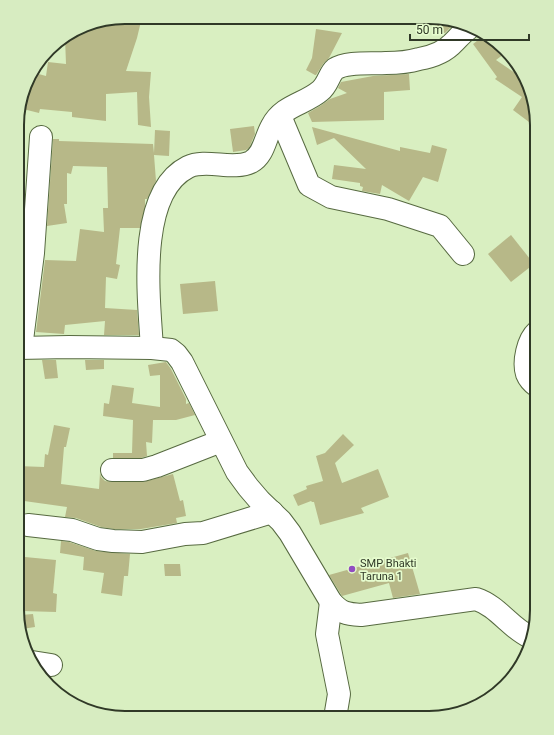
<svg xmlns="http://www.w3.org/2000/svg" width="554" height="735" viewBox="0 0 554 735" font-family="Roboto,sans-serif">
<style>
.building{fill:#b7b888}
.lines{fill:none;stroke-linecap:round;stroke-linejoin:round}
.minor-casing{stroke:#576a41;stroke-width:24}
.minor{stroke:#fff;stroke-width:22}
.poi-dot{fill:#914dc1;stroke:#e6fcce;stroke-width:1.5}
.labels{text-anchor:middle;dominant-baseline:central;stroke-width:3.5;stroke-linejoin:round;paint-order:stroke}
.poi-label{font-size:11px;fill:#303927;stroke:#e6fcce;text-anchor:start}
.rim{fill:none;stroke:#303927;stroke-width:2}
</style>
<rect width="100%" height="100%" fill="#d9efc1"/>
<g class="building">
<polygon points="125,17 142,17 137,38 126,71 151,72 149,97 151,127 138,125 137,92 106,94 106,121 72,117 72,112 40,109 39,113 23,109 28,87 32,87 35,73 46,76 48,62 66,64 65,38 90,23 101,21 114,22 115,19"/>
<polygon points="436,18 450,21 455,23 445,33 434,31"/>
<polygon points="316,29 342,33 329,58 323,64 316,75 315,75 306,70 312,58"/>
<polygon points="486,34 489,35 504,54 496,60 527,81 537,128 513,110 522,97 495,79 497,77 473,44"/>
<polygon points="409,74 410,90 384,92 384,120 312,122 308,113 320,106 330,99 347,93 338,88 341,82 373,76"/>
<polygon points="254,126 255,134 249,148 246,150 233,152 230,129"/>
<polygon points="312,127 400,151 400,147 430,153 432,145 447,149 438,182 423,177 409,201 382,185 380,194 362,191 363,187 360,186 360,183 332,179 334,165 366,169 334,138 317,145"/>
<polygon points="155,130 170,131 169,156 154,155 156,181 147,199 145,199 145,207 140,228 120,228 116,264 120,265 117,279 106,277 105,308 137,310 139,335 104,335 105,321 65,325 64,334 36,332 45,260 76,261 80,229 104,232 103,208 108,208 107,167 73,166 71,174 67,173 67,204 64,204 67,223 47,226 53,139 59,139 59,141 153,144 154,153"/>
<polygon points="511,235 534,264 511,282 488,254"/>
<polygon points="215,281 218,311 183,314 180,284"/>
<polygon points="42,360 56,360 58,378 45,379"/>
<polygon points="85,360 104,360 104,369 86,370"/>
<polygon points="166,362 171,369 186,399 186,404 189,403 195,415 176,420 153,420 152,443 146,442 147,456 141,458 113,458 113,453 132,453 133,420 103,416 104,403 109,404 112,385 134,388 132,403 160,407 160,375 150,376 148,365"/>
<polygon points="54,425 70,428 66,447 64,447 61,484 99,489 100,473 101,477 105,481 112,482 143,482 173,474 180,501 183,500 186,516 176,518 177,523 141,529 114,529 101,527 76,518 65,517 67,507 17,500 17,466 44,467 45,454 48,455"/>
<polygon points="343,434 354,445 335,463 342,483 378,469 389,497 361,508 364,513 320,525 314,502 312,502 311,501 298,506 293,495 307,489 306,486 323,481 316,456 325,453"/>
<polygon points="61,541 69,542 96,551 130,554 128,576 124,576 122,596 101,593 104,573 83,570 84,557 60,553"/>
<polygon points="408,553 420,594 393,598 389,583 342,596 329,575"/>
<polygon points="25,557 56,560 53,593 57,594 56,612 22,611 18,588 22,588"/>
<polygon points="164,564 180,564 181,576 165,576"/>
<polygon points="33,614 35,627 22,629 21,615"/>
</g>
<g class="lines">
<defs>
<g id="minor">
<polyline points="280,116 309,185 331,197 388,209 440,226 463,254"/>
<path d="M18,348l51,-1 83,1 19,2 5,4 6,8 55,110 11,15 12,14 21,20 9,12 41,69c10,11 15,12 30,13l115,-16c22,7 34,29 54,38"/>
<polyline points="21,348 33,253 41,137"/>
<path d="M152,348c-3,-49 -16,-155 36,-181 18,-9 45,4 63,-5 13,-7 14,-24 21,-36 11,-21 33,-22 48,-35 8,-6 9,-17 15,-22 12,-8 37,-5 51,-6 10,0 23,-1 33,-4 12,-2 26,-7 35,-17 5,-5 9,-10 15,-14"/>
<path d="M537,386c-4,-3 -8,-7 -10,-12 -4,-12 1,-34 10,-42"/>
<polyline points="112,470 143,470 157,466 221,441"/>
<polyline points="28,525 72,530 98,539 113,541 142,542 185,534 203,533 272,512"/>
<polyline points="331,602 327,634 339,694 335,718"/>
<polyline points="32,662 51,665"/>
</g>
</defs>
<use href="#minor" class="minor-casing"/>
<use href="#minor" class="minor"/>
</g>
<circle class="poi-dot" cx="352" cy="569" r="4"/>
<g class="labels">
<g class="poi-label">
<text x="360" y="563">SMP Bhakti<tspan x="360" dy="13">Taruna 1</tspan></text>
</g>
</g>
<path d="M0 0H554V735H0ZM125 24H429A101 101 0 0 1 530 125V610A101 101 0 0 1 429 711H125A101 101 0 0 1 24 610V125A101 101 0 0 1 125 24Z" fill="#d7ecc1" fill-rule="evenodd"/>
<path class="rim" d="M125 24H429A101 101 0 0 1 530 125V610A101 101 0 0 1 429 711H125A101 101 0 0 1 24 610V125A101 101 0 0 1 125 24Z"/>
<path d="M410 34v6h119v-6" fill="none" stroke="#303927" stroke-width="2"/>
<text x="416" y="34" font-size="12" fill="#303927" stroke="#e6fcce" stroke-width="3" paint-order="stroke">50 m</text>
</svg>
